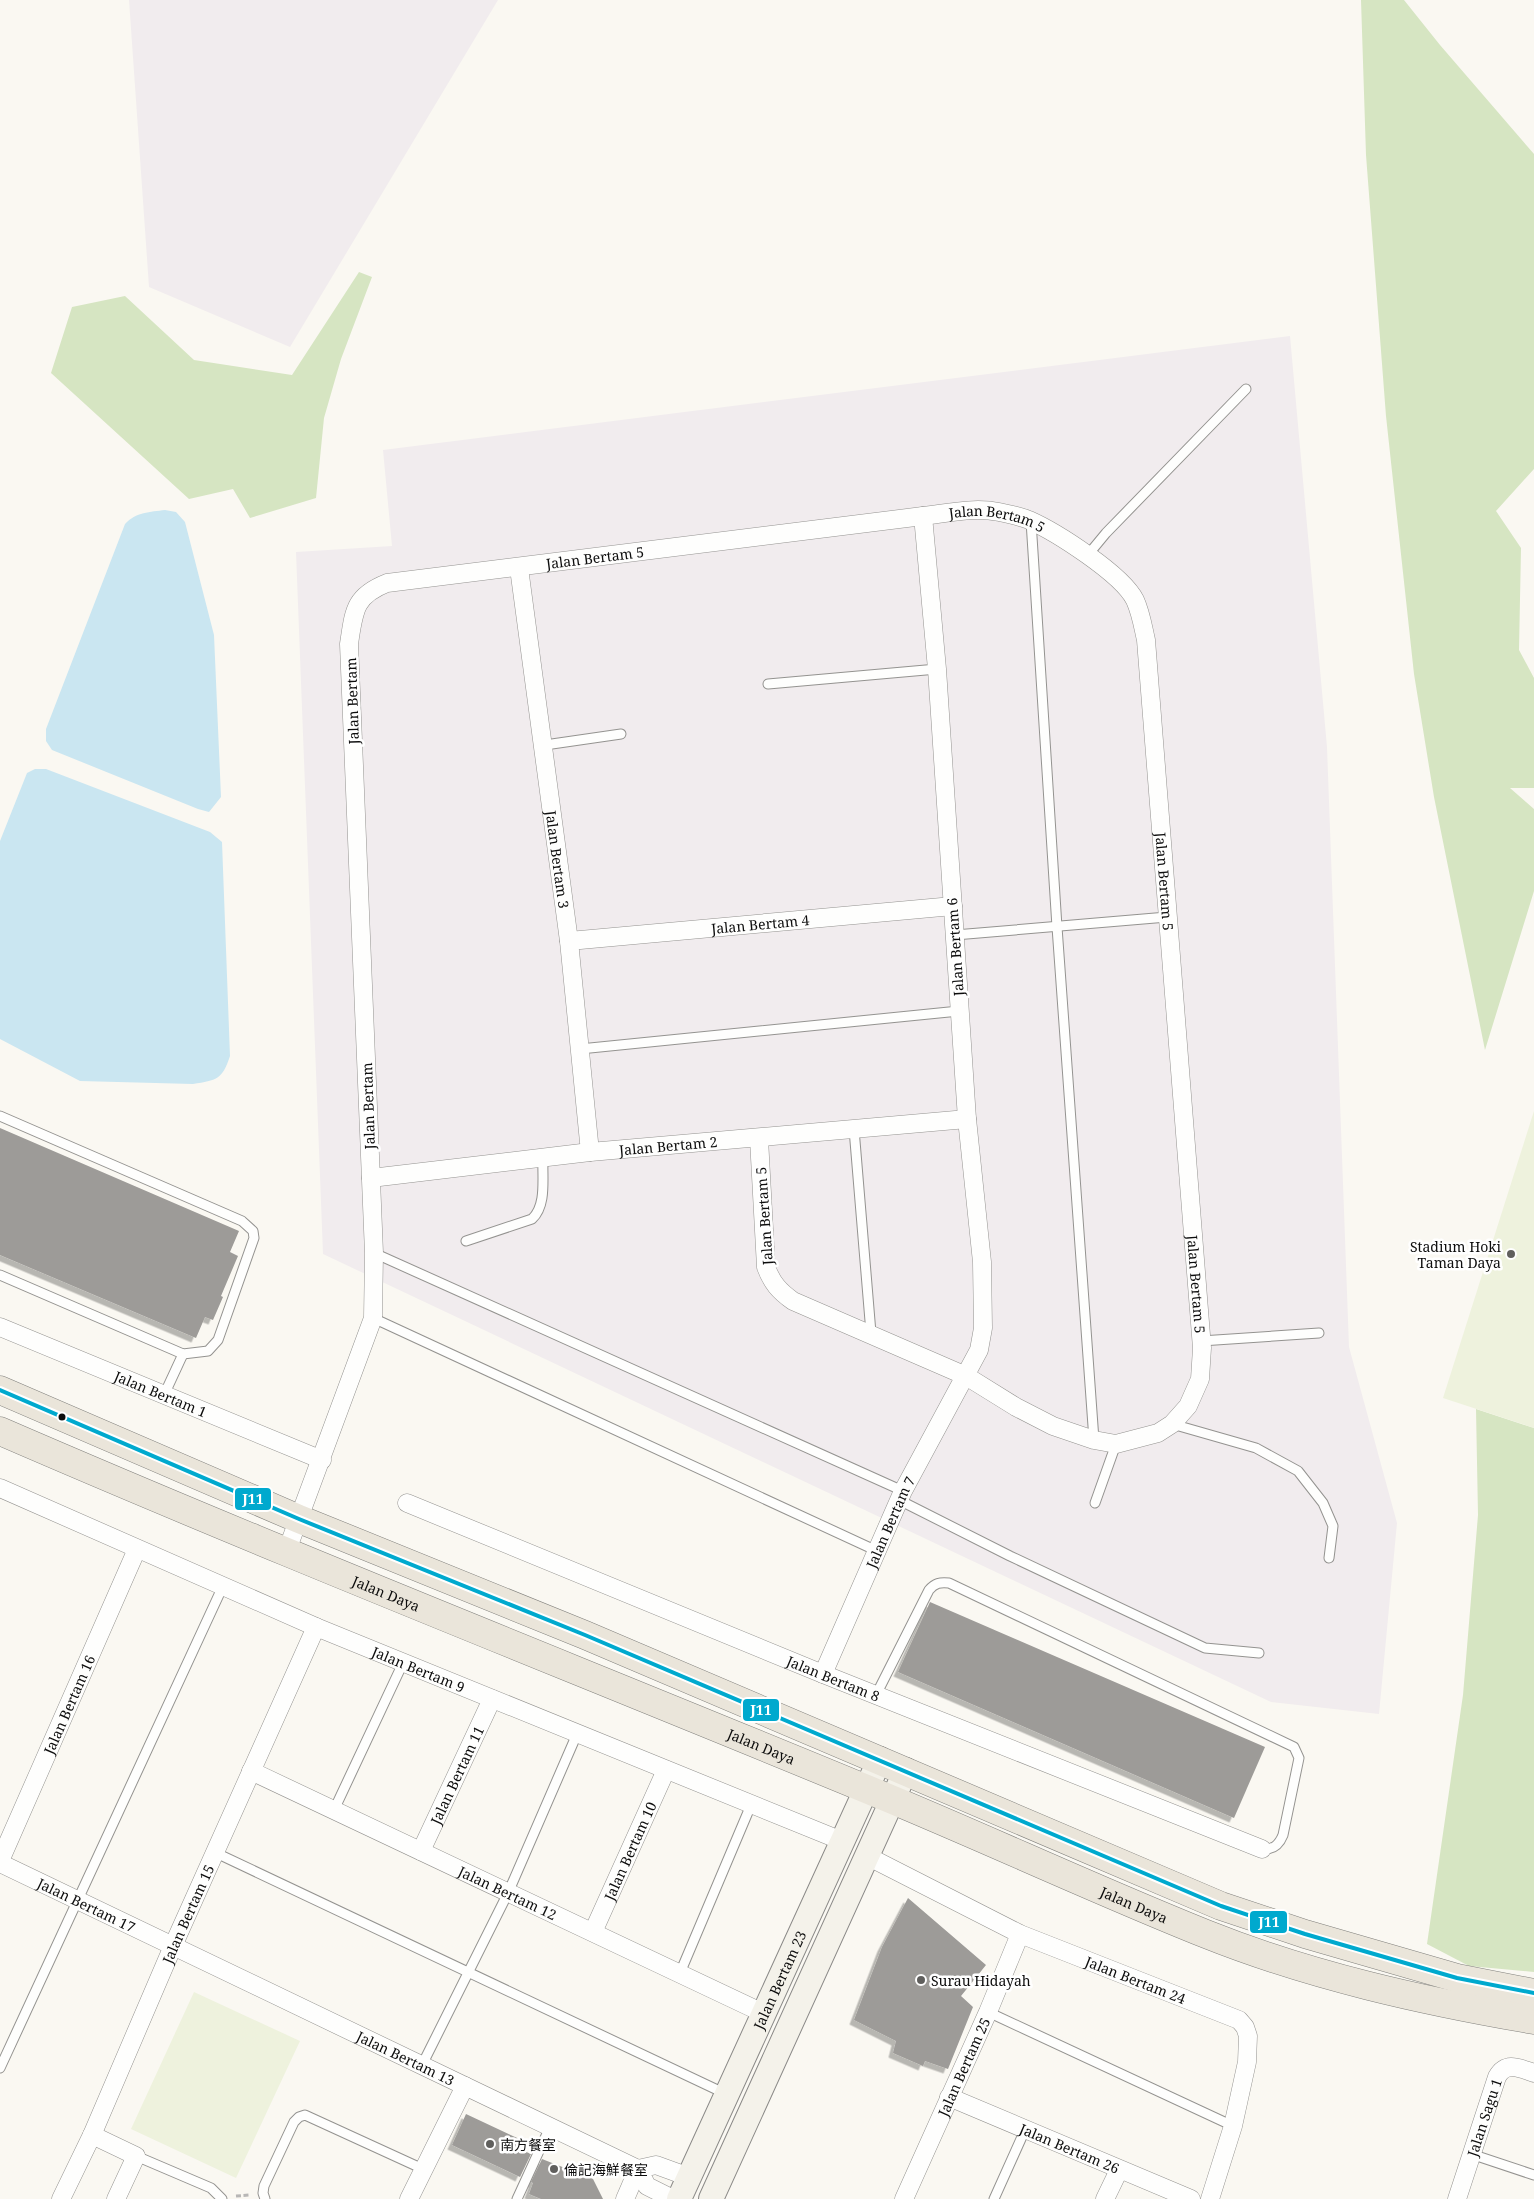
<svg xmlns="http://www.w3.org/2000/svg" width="1534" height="2199" viewBox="0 0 1534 2199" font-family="'Noto Serif','Noto Sans SC',serif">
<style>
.industrial{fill:#f1ecee}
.forest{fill:#d6e5c2}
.pitch{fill:#eef2dd}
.water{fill:#cae6f1}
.building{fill:#9d9b98;filter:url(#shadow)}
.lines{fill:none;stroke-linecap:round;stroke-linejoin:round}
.lane-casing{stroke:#949390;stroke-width:11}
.street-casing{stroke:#949390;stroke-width:19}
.secondary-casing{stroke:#8a8987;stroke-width:26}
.primary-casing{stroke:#81807d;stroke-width:29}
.path{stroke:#b8b7b6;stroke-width:3;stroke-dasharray:5 2.5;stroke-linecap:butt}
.lane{stroke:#fefefd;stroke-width:9}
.street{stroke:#fefefd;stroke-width:18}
.secondary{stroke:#f4f2ea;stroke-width:24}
.primary{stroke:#eae5da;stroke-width:28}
.bus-1-casing{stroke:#fff;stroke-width:8}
.bus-1{stroke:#00a9ce;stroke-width:4}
.poi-dot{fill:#605f5d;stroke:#fff;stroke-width:2}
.bus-dot{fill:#0d0d0d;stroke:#fff;stroke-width:2}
.labels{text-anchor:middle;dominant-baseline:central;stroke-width:5;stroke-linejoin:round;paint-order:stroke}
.street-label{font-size:14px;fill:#0d0d0d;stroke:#fff}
.poi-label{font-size:14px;fill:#0d0d0d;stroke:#fff;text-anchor:start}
.line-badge{stroke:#fff;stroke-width:2}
.badge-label{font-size:14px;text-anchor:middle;font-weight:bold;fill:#fff}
</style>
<defs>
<filter id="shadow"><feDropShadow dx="-4.5" dy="4.5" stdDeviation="0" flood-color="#0004"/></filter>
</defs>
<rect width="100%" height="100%" fill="#faf8f2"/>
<g class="industrial">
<polygon points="129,0 498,0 290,347 149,287"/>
<polygon points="1290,336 1327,747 1349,1347 1397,1523 1379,1714 1271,1702 323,1254 296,552 392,546 383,450"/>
</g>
<g class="forest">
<polygon points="1361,0 1404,0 1440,45 1534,154 1534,469 1496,511 1521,548 1519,650 1534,678 1534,788 1510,788 1534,809 1534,891 1485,1050 1434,797 1414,674 1386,416 1366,155"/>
<polygon points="359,272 372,277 341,359 324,418 316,498 250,518 233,489 189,499 51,373 72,307 125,296 194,360 292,375"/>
<polygon points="1476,1409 1534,1428 1534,1972 1469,1966 1427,1944 1463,1695 1478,1515"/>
</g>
<g class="pitch">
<polygon points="1534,1111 1534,1428 1443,1398"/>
<polygon points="194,1992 300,2041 236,2178 131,2129"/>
</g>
<g class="water">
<path d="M165,510l11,2 9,10 29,113 7,162 -12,15 -11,-3 -146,-59 -6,-9v-12l79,-205c11,-12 25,-12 40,-14z"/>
<path d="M35,769h11l164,63 12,10 8,214c-8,24 -13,24 -37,28l-113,-3 -80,-42v-198l27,-68z"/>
</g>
<g class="building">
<polygon points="0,1128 239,1231 230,1252 238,1256 221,1296 223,1297 213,1320 205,1317 196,1338 0,1255"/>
<polygon points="930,1602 1265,1747 1234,1818 898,1672"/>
<polygon points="908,1898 986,1965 961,1996 973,2007 948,2069 925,2061 923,2066 893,2053 896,2041 854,2020 882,1947"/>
<polygon points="466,2114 528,2143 524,2151 531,2154 520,2177 452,2145"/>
<polygon points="542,2159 593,2179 603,2199 541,2199 529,2194 533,2183 531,2182"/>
</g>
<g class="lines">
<defs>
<g id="lane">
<polyline points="1031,521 1057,927 1094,1440"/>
<polyline points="1087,556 1106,533 1246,389"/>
<polyline points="768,684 937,669"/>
<polyline points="545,745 621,734"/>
<polyline points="955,935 1167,917"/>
<polyline points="580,1049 959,1011"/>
<polyline points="0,1116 242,1221 253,1231 254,1238 218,1340 208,1351 183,1354 0,1275"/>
<polyline points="854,1129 871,1333"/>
<path d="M466,1241l66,-22c15,-14 10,-41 11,-61"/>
<polyline points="374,1253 903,1491"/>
<polyline points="373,1318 877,1551"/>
<polyline points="1201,1341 1319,1333"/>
<polyline points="164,1395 183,1354"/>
<polyline points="1172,1424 1256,1448 1298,1471 1323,1503 1333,1526 1329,1558"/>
<polyline points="899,1500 1010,1556 1205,1648 1259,1653"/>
<polyline points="1095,1503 1116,1444"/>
<path d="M876,1695l53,-105c6,-7 11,-8 20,-7l345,164 5,11 -16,77c-4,10 -10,15 -21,14"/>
<polyline points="334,1810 403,1663"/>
<polyline points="214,1852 726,2094"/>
<polyline points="680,1973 751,1805"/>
<polyline points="988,2012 1233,2126"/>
<polyline points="422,2065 508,1893 577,1734"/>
<polyline points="0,2068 223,1586"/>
<polyline points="1471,2154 1534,2175"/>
<polyline points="136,2156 211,2188 222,2199"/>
<polyline points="265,2199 263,2193 264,2186 294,2122 299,2117 305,2115 423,2169"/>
<polyline points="517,2199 550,2127"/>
<polyline points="994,2199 1025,2130"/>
</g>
<g id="street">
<path id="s1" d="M519,568l50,373 21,211"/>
<path id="s2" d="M569,941l384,-35"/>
<path id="s3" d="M371,1178l219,-26 377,-33"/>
<path id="s4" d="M0,1327l322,133"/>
<path id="s5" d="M0,1488l316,139 526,214"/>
<path id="s6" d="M407,1503l416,171 439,175"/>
<path id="s7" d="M286,1553l87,-235 1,-65 -25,-609c5,-33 5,-48 38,-61l536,-67c25,-3 51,-9 76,-4 10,2 20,4 30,8 27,12 93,54 106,80 6,13 8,27 11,40l56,708 -2,31 -12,27 -16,18 -14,9 -42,11 -22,-4 -41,-14 -37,-19 -50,-31 -173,-75c-14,-10 -21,-18 -27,-34l-7,-128"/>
<path id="s8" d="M823,1674l80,-183 76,-141 4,-22 -1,-66 -15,-143 -30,-450 -14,-153"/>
<path id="s9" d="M251,1771l512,242"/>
<path id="s10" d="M421,1851l71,-152"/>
<path id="s11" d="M867,1856l153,78 219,86 6,7 3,9 -1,26 -14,64 -23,73"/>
<path id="s12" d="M0,1861l137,-312"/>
<path id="s13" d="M0,1863l638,306 9,17 26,13"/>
<path id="s14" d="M593,1932l73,-162"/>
<path id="s15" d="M949,2097l242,102"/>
<polyline points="92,2135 136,2156 116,2199"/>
<polyline points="638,2169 656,2165 689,2177"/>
<path id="s16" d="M61,2199l31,-64 81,-189 143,-319"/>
<polyline points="409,2199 465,2086"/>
<polyline points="625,2199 638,2169"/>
<path id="s17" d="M904,2199l84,-187 32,-78"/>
<polyline points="1105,2199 1119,2170"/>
<path id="s18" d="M1457,2199l40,-122c9,-16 22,-9 37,-4"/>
</g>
<g id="secondary">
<path id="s19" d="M679,2199l201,-440"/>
<polyline points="711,2199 906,1770"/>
</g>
<g id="primary">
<polyline points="0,1390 299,1519 585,1635 1221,1906 1305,1934 1457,1978 1534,1993"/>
<path id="s20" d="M0,1431c286,124 576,238 864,357 115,47 227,100 342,146 105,42 217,67 328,86"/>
</g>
</defs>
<use href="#lane" class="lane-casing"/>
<use href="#street" class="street-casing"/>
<use href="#secondary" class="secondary-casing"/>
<use href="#primary" class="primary-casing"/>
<polyline class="path" points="236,2196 250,2195"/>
<use href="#lane" class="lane"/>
<use href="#street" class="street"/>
<use href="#secondary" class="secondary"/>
<use href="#primary" class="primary"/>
<defs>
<polyline id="bus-1" points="0,1390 299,1519 585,1635 1221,1906 1305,1934 1457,1978 1534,1993"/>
</defs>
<use href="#bus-1" class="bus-1-casing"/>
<use href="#bus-1" class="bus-1"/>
</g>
<g class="poi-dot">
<circle cx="1511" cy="1254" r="5"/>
<circle cx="921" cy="1980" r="5"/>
<circle cx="490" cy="2144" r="5"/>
<circle cx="554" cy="2169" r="5"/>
</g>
<circle class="bus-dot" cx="62" cy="1417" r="4.5"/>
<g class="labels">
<g class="street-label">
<text stroke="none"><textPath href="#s7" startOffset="1618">Jalan Bertam 5</textPath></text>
<text stroke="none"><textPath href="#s7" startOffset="1212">Jalan Bertam 5</textPath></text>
<text transform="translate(352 701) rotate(-92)">Jalan Bertam</text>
<text stroke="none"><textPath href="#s1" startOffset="294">Jalan Bertam 3</textPath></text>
<text stroke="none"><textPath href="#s7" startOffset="2068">Jalan Bertam 5</textPath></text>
<text stroke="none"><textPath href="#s2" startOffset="192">Jalan Bertam 4</textPath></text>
<text transform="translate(955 947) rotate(-94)">Jalan Bertam 6</text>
<text transform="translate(368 1106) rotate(-92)">Jalan Bertam</text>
<text stroke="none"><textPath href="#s3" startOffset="299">Jalan Bertam 2</textPath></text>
<text transform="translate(764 1216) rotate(-94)">Jalan Bertam 5</text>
<text stroke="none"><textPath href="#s7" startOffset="2472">Jalan Bertam 5</textPath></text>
<text stroke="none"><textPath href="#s4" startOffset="174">Jalan Bertam 1</textPath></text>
<text stroke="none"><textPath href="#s8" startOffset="166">Jalan Bertam 7</textPath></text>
<text stroke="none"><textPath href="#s20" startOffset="419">Jalan Daya</textPath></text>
<text stroke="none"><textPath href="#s5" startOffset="456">Jalan Bertam 9</textPath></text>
<text stroke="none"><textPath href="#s6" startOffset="461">Jalan Bertam 8</textPath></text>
<text stroke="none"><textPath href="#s12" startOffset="171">Jalan Bertam 16</textPath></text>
<text stroke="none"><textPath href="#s20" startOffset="824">Jalan Daya</textPath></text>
<text stroke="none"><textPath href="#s10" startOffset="84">Jalan Bertam 11</textPath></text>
<text stroke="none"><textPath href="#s14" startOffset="89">Jalan Bertam 10</textPath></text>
<text stroke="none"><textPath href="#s9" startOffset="284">Jalan Bertam 12</textPath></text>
<text stroke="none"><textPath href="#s20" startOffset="1229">Jalan Daya</textPath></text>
<text stroke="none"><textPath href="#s13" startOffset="96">Jalan Bertam 17</textPath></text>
<text stroke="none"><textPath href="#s16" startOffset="312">Jalan Bertam 15</textPath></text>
<text stroke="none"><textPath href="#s19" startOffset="241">Jalan Bertam 23</textPath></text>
<text stroke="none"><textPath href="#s11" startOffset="296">Jalan Bertam 24</textPath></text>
<text stroke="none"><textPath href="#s13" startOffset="450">Jalan Bertam 13</textPath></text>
<text stroke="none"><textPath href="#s17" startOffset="145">Jalan Bertam 25</textPath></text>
<text stroke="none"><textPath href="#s18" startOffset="86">Jalan Sagu 1</textPath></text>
<text stroke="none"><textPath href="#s15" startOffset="131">Jalan Bertam 26</textPath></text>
</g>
<g class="poi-label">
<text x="1501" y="1246" text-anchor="end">Stadium Hoki<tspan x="1501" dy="16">Taman Daya</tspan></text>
<text x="931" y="1980">Surau Hidayah</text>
<text x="500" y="2144">南方餐室</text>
<text x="564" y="2169">倫記海鮮餐室</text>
</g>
</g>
<g class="line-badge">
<rect x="234" y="1487" width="38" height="24" rx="5" fill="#00a9ce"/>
<rect x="742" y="1698" width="38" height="24" rx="5" fill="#00a9ce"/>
<rect x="1249" y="1910" width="39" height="24" rx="5" fill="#00a9ce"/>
</g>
<g class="badge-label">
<text x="253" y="1504">J11</text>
<text x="761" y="1715">J11</text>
<text x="1269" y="1927">J11</text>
</g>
</svg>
